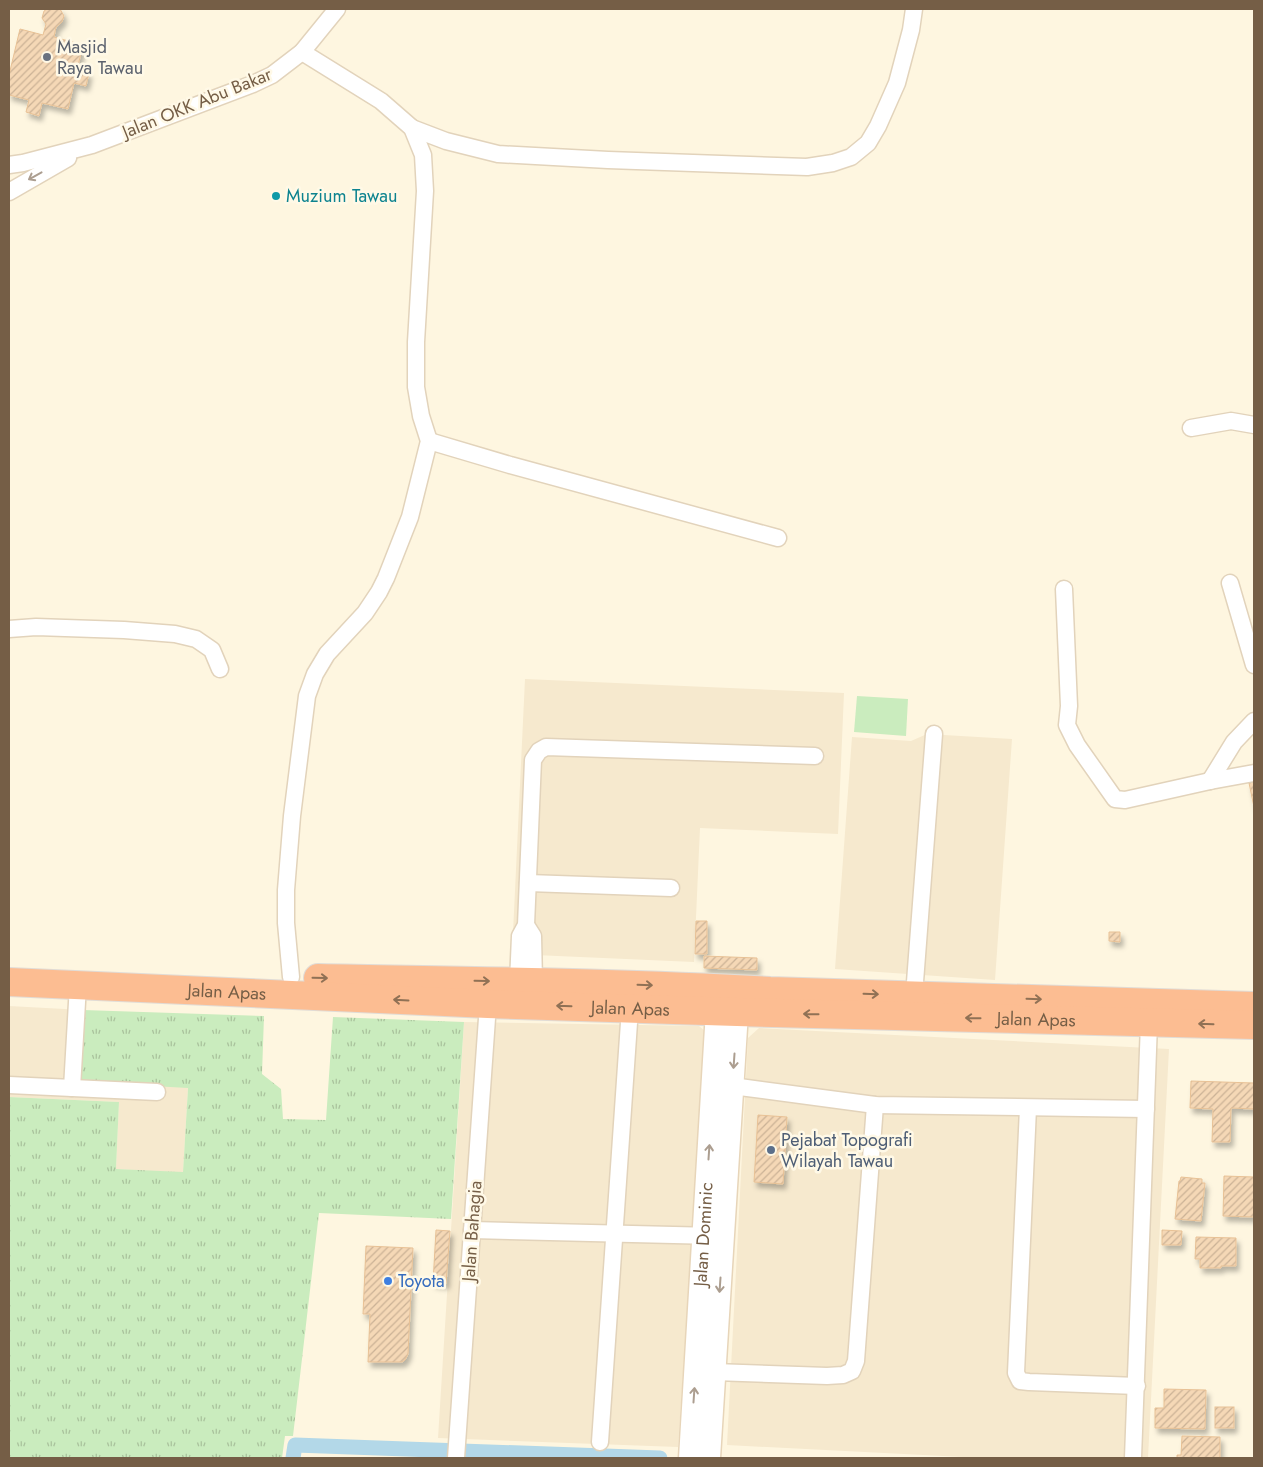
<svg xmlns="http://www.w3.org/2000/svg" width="1263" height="1467" viewBox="0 0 1263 1467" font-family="Jost,sans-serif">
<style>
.residential{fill:#f6e9ce}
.grass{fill:url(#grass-tufts)}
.pitch{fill:#caecbe}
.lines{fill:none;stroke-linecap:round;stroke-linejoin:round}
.canal{stroke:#b3d8e8;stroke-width:15}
.building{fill:url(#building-hatch);stroke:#e8c195;filter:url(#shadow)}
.street-casing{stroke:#e2d3bb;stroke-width:19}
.secondary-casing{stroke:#e7d5b9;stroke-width:25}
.highway-casing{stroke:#e1dcd6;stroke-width:30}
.street{stroke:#fff;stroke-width:16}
.secondary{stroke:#fff;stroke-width:22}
.highway{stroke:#fcbd92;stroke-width:28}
.oneway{stroke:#ac9e90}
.oneway2{stroke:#907155}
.worship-dot{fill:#6b7280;stroke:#fff9e7;stroke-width:2}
.culture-dot{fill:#0f9aa8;stroke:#fff9e7;stroke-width:2}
.service-dot{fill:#5c6f8a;stroke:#fff9e7;stroke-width:2}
.shop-dot{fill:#3f7fe0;stroke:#fff9e7;stroke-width:2}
.labels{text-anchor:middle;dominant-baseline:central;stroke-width:5;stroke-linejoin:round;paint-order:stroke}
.worship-label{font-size:18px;fill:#5b616d;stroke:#fff9e7;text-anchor:start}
.street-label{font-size:18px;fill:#755e46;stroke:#fff9e7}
.culture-label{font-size:18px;fill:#0d838f;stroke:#fff9e7;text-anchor:start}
.service-label{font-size:18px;fill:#4e5e75;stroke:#fff9e7;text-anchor:start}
.shop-label{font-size:18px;fill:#366cbe;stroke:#fff9e7;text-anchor:start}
</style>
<defs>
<pattern id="grass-tufts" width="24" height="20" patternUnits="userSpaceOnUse" patternTransform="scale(1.25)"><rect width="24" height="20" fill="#caecbe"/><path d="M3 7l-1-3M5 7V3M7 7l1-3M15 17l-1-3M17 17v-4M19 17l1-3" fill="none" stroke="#a9c29c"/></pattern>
<pattern id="building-hatch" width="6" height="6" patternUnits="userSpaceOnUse" patternTransform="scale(1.25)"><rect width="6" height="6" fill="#f5d8b6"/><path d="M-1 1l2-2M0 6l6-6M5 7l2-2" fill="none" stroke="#cbb296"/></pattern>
<filter id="shadow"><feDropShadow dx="3" dy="5" stdDeviation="2.5" flood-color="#0004"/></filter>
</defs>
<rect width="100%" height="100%" fill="#fef6e0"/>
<g class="residential">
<polygon points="525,679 844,693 838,834 700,828 694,962 512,954"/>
<polygon points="927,734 1012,739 995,980 835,969 852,737 911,741"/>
<polygon points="9,1006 83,1010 80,1082 188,1087 183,1173 116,1169 119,1102 9,1097"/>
<polygon points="464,1022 699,1026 706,1032 678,1447 438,1438"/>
<polygon points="759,1028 1169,1049 1148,1458 982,1458 727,1445 748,1038"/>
</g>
<polygon class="grass" points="83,1010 264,1016 262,1074 281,1089 283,1119 326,1120 333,1017 464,1022 451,1219 319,1213 293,1436 285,1436 282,1458 9,1458 9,1097 119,1102 116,1169 183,1172 188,1088 80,1082"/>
<polygon class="pitch" points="857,696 908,699 906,736 854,732"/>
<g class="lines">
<polyline class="canal" points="293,1458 295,1445 660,1458"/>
</g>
<g class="building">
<polygon points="47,9 60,9 64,16 62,22 56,27 54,37 83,45 77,70 89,73 86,86 74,83 68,109 42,103 39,116 26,112 29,100 9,95 9,75 20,29 43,35 46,24 42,18 44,11"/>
<polygon points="1254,782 1254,807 1249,783"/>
<polygon points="696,921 707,921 707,954 695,954"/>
<polygon points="1109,932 1120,932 1120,942 1109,941"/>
<polygon points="704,956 757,958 757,970 704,968"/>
<polygon points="1191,1081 1254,1083 1254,1109 1231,1108 1230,1142 1212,1142 1213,1109 1190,1108"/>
<polygon points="758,1115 787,1117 783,1184 754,1182"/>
<polygon points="1224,1176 1254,1177 1254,1217 1223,1216"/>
<polygon points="1181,1177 1202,1179 1202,1183 1205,1183 1201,1221 1175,1219 1179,1181 1180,1181"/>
<polygon points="436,1230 450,1231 446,1284 433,1283"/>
<polygon points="1162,1230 1182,1231 1181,1245 1162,1245"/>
<polygon points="1196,1237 1236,1238 1236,1266 1221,1266 1221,1268 1200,1268 1200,1259 1195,1259"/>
<polygon points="366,1246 413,1248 408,1354 405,1360 402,1362 368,1362 370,1314 363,1314"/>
<polygon points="1164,1389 1206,1390 1205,1429 1155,1428 1155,1408 1164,1408"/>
<rect x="1215" y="1407" width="19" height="21"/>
<polygon points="1182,1436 1220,1437 1220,1458 1177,1458 1177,1455 1181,1455"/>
</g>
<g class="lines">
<defs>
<g id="street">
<polyline points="412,128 446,141 498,154 608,160 807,167 833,163 851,157 868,143 878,126 897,83 911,30 914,9"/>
<polyline points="9,165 23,163 92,145 253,84 272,75 302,52 337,9"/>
<polyline points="9,192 68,158"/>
<polyline points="1191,428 1231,421 1254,425"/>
<polyline points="429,441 510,465 778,538"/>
<polyline points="1230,583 1254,665"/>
<polyline points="1064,589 1069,706 1067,725 1077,745 1115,799 1125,800 1210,781 1254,773"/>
<polyline points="9,629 36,627 124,630 175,634 196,639 212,650 220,669"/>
<polyline points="1210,781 1234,742 1254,721"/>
<polyline points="528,883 671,888"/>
<polyline points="526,925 533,936 534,982"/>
<polyline points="291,977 286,923 286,890 292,816 307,696 315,674 327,654 365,613 379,592 386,578 410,517 429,441 421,416 416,387 416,342 425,191 423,155 412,128 381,101 302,52"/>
<polyline points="518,982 520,936 526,925 533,760 539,751 546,747 815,756"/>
<polyline points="914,995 934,734"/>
<polyline points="9,1085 157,1092"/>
<polyline points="732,1086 875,1105 1146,1109"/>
<polyline points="72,1088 78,985"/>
<polyline points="1028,1108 1016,1373 1020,1381 1029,1382 1137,1386"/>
<polyline points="472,1230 715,1236"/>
<polyline points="714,1372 827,1376 843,1375 852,1371 856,1361 875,1105"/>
<polyline points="600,1442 630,1008"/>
<polyline points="456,1458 488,1004"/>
<polyline points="1133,1458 1149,1023"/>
</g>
<g id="secondary">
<path id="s1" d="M690,1458l27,-447"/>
<polyline points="709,1458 737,1012"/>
</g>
<g id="highway">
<path d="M318,978c150,3 302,4 452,13l484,15"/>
<path id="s2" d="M9,982l479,22 249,8 517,13"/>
</g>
</defs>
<use href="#street" class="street-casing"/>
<use href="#secondary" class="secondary-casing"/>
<use href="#highway" class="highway-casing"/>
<use href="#street" class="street"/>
<use href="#secondary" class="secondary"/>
<use href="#highway" class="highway"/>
</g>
<defs><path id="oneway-shaft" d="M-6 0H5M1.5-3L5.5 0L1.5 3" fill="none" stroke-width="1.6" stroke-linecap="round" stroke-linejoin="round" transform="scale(1.25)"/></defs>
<g class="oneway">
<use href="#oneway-shaft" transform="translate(35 176) rotate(151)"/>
<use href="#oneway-shaft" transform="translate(734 1061) rotate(94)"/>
<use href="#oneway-shaft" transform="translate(709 1152) rotate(-86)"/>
<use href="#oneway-shaft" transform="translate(720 1285) rotate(94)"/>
<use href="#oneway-shaft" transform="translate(694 1395) rotate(-86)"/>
</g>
<g class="oneway2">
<use href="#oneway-shaft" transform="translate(320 978) rotate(1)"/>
<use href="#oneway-shaft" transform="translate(482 981) rotate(1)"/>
<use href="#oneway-shaft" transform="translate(645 985) rotate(2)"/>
<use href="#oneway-shaft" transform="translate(871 994) rotate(2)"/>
<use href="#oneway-shaft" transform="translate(1034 999) rotate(2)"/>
<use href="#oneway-shaft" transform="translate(401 1000) rotate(-177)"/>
<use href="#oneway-shaft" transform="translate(564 1006) rotate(-178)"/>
<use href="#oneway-shaft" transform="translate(811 1014) rotate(-179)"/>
<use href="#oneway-shaft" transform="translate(973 1018) rotate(-179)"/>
<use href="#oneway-shaft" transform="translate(1206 1024) rotate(-178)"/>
</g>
<circle class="worship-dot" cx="47" cy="57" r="5"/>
<circle class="culture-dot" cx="276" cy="196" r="5"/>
<circle class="service-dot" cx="771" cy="1150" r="5"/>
<circle class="shop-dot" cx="388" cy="1281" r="5"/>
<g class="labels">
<g class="worship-label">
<text x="57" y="47">Masjid<tspan x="57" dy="21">Raya Tawau</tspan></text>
</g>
<g class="street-label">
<text transform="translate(197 103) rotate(-22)">Jalan OKK Abu Bakar</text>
<text stroke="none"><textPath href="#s2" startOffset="218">Jalan Apas</textPath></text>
<text stroke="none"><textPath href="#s2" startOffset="622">Jalan Apas</textPath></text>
<text stroke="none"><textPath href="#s2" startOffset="1028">Jalan Apas</textPath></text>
<text transform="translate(472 1231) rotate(-86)">Jalan Bahagia</text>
<text stroke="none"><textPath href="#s1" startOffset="224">Jalan Dominic</textPath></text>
</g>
<g class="culture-label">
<text x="286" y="196">Muzium Tawau</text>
</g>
<g class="service-label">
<text x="781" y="1140">Pejabat Topografi<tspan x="781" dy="21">Wilayah Tawau</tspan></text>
</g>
<g class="shop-label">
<text x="398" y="1281">Toyota</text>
</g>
</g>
<rect width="1263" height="1467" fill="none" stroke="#755e46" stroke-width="20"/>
</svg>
